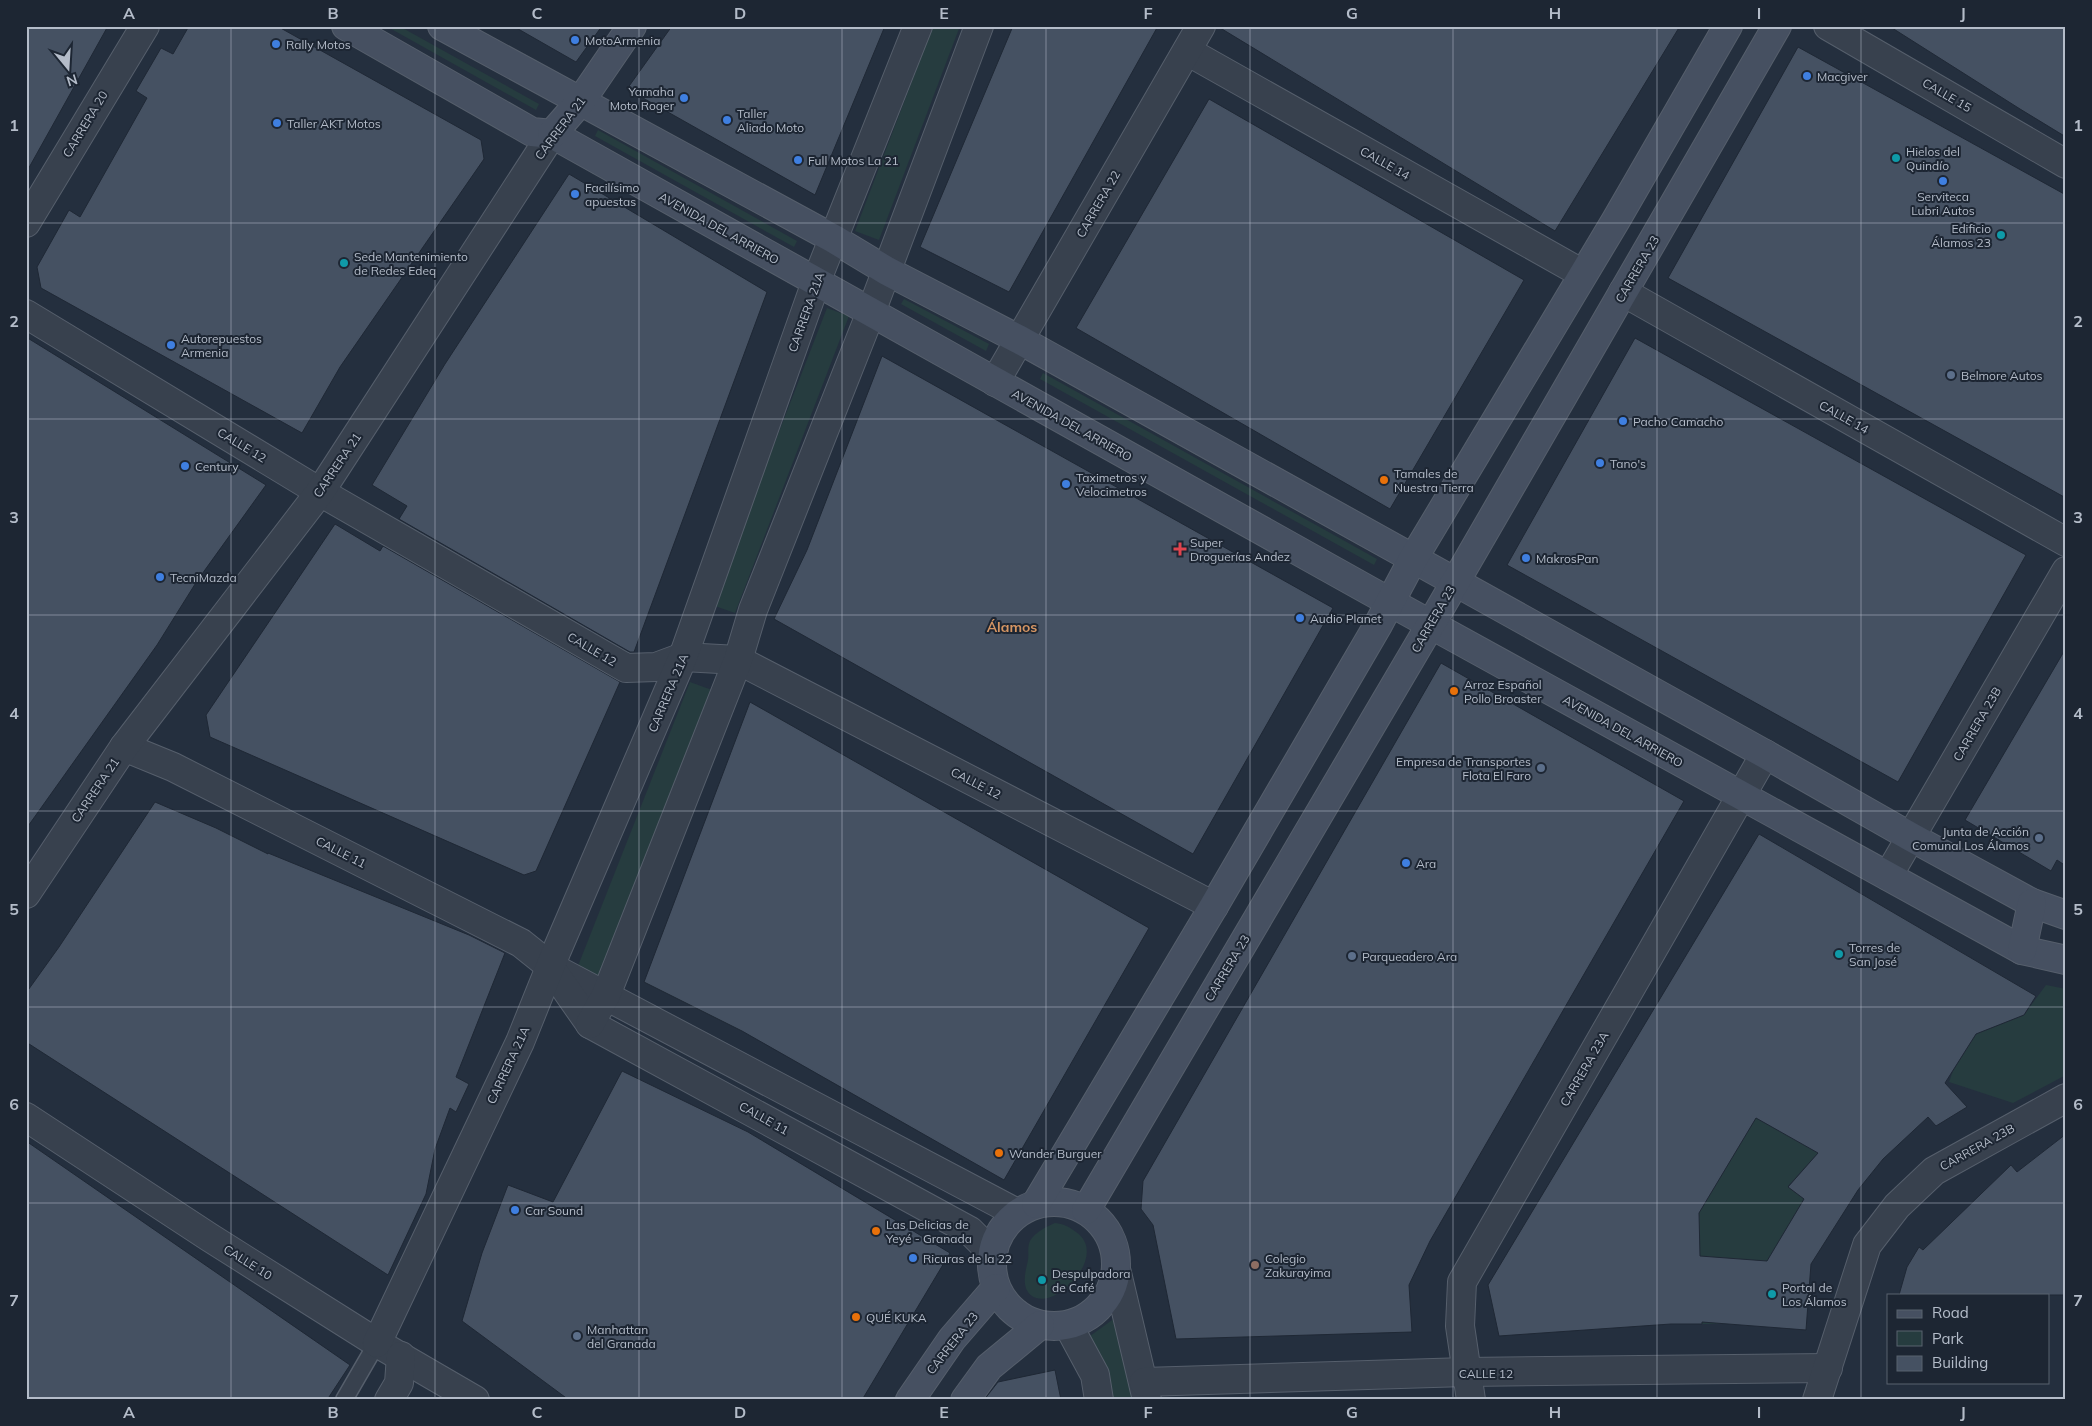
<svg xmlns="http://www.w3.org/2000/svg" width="2092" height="1426" viewBox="0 0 2092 1426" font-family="Mulish,sans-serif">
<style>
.green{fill:#263c3f}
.building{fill:#455162;stroke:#1f2835;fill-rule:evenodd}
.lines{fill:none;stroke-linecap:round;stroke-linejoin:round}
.lane-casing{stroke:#565f6c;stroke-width:19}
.street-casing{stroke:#565f6c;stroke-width:30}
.secondary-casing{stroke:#565f6c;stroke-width:30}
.lane{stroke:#38414e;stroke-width:16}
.street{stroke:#38414e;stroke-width:28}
.secondary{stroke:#465061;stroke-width:28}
.grid{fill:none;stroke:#b4bcc9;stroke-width:1;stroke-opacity:0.55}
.shop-dot{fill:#3f7fe0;stroke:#1d2633;stroke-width:2}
.culture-dot{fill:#0f9aa8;stroke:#1d2633;stroke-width:2}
.service-dot{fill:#5c6f8a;stroke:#1d2633;stroke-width:2}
.food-dot{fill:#e8710a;stroke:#1d2633;stroke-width:2}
.health-dot{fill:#e0444e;stroke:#1d2633;stroke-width:2}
.education-dot{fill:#8d6e63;stroke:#1d2633;stroke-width:2}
.labels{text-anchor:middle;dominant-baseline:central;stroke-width:4;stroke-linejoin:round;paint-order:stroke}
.poi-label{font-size:12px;fill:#b4bcc9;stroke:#1d2633;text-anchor:start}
.street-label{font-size:12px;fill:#b4bcc9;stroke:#1d2633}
.neighbourhood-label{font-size:14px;font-weight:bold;fill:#d59563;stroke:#1d2633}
.neatline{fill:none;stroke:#b4bcc9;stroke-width:2}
.grid-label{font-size:16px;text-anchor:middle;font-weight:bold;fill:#b4bcc9}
</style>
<rect width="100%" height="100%" fill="#242f3e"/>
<g class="green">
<polygon points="386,26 399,26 539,104 536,110"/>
<polygon points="933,26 960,26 879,240 855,231"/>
<polygon points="598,130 797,241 794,247 595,136"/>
<polygon points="904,299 989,344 986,351 901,304"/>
<polygon points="827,308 849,316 735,613 712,605"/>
<polygon points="1043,373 1377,559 1374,565 1040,379"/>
<polygon points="690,682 712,690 597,980 576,971"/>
<polygon points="2046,985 2066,989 2066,1075 2013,1103 1949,1082 1953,1071 1976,1034 2024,1015"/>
<polygon points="1756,1118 1794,1139 1840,1129 1788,1186 1804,1199 1767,1261 1738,1259 1732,1324 1702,1324 1699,1231 1688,1231"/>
<path d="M1055,1223c9,1 13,3 21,9 34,23 -21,80 -44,64 -12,-8 -6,-26 -4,-36 1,-6 -1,-13 2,-19 5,-9 16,-14 25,-18z"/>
<polygon points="1115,1318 1137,1400 1113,1400 1107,1372 1090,1336"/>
</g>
<g class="building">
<polygon points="26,26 108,26 26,173"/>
<polygon points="189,26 277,26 481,140 484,159 340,367 302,433 41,288 37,267 69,210 80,217 147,98 136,91 161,48 173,54"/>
<polygon points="513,26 602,26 576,62"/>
<polygon points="672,26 885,26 815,195 627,89"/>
<polygon points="1013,26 1158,26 1009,292 920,247"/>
<polygon points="1217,26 1680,26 1555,231"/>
<polygon points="1889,26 2066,26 2066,137 2020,109"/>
<polygon points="1798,47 2066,195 2066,498 1668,278"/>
<polygon points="1209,99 1524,280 1390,509 1076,328"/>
<polygon points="569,174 767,292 634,652 630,652 399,519 407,506 372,485 445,364"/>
<polygon points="26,337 266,485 197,581 157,645 26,829"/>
<polygon points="1635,338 2026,555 1898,782 1507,565"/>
<polygon points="882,356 1333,608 1193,854 774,619 807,550"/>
<polygon points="335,524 380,551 383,546 620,682 536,871 524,875 210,737 206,715"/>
<polygon points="2066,648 2066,866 2057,860 2051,871 1965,820"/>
<polygon points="1441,663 1684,801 1430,1241 1409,1285 1412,1332 1176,1339 1153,1225 1141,1209 1143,1181"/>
<polygon points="750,702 1149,928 1004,1180 742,1031 644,982"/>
<polygon points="155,802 216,828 268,854 268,853 469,935 505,953 456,1077 469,1084 456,1112 450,1108 435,1149 426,1194 388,1275 26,1042 26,993 59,947"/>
<path d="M1759,834l277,162 -12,19 -48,19 -31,49 22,24 -31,19 -8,-9 -45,42 -25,31 -47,74 -5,66 -104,-8v2h-31l-172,12 -11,-51zM1756,1118l62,35 -30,34 16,12 -37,62 -67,-5 -1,-43z"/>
<polygon points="622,1071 748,1132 950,1253 862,1400 569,1400 462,1321 482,1253 508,1185 553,1202"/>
<polygon points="2066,1134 2066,1295 1899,1295 1907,1267 1919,1247 1923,1250 2011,1165 2017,1172"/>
<polygon points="26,1141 350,1365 327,1400 26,1400"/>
<polygon points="1055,1370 1061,1400 984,1400 998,1382"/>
</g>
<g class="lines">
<defs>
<polyline id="lane" points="344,1400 377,1343"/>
<g id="street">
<polyline points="1828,26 2066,164"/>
<polyline points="1187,51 1583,274"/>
<polyline points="26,223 145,26"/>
<polyline points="1623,292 2066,542"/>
<polyline points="26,314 320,492 626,668 656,667 683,657 738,660 1214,906"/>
<polyline points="995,382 1201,26"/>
<polyline points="124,747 173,767 521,943 551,967 1017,1213"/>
<polyline points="1888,876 2066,571"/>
<polyline points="26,894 124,747 320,492 552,134"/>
<polyline points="553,971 590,1024 970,1231 993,1254"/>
<polyline points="590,1024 606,995 738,660 753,610 871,312 979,26"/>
<polyline points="26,1117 209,1237 377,1343 475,1400"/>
<polyline points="1117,1273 1147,1400"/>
<polyline points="1068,1325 1095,1375 1099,1400"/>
<polyline points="377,1343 520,1042 557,950 683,657 816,282 918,26"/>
<polyline points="1144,1382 1466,1372 1828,1368"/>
<polyline points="389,1400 399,1383 401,1356"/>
<polyline points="1471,1400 1460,1326 1462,1282 1765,754"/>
<polyline points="1817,1400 1867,1245 1897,1206 1934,1171 2066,1098"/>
</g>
<g id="secondary">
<polyline points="346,26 532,132 552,134 1370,591 2022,950 2066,960"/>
<polyline points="442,26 834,239 887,271 1020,340 1765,754 1911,837 2032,903 2066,915"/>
<polyline points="552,134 580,102 632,26"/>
<polyline points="2022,950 2032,903"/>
<circle cx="1054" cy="1264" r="62"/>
<polyline points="1036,1204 1214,906 1378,625 1413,559 1616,220 1728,26"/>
<polyline points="1086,1210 1431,624 1777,26"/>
<polyline points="910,1400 952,1339 996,1288"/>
<polyline points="965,1400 989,1367 1040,1325"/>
</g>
</defs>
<use href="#lane" class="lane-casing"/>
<use href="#street" class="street-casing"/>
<use href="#secondary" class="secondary-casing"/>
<use href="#lane" class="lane"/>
<use href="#street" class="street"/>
<use href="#secondary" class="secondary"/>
</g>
<path class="grid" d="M231,26v1374M435,26v1374M639,26v1374M842,26v1374M1046,26v1374M1250,26v1374M1453,26v1374M1657,26v1374M1861,26v1374M26,223h2040M26,419h2040M26,615h2040M26,811h2040M26,1007h2040M26,1203h2040"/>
<g class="shop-dot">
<circle cx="575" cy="40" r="5"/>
<circle cx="276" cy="44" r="5"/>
<circle cx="1807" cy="76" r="5"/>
<circle cx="684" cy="98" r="5"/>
<circle cx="727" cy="120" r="5"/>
<circle cx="277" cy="123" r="5"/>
<circle cx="798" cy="160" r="5"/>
<circle cx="1943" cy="181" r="5"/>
<circle cx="575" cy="194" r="5"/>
<circle cx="171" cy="345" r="5"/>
<circle cx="1623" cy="421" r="5"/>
<circle cx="1600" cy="463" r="5"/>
<circle cx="185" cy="466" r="5"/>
<circle cx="1066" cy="484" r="5"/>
<circle cx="1526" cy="558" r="5"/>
<circle cx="160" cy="577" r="5"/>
<circle cx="1300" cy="618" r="5"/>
<circle cx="1406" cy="863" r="5"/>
<circle cx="515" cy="1210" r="5"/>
<circle cx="913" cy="1258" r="5"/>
</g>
<g class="culture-dot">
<circle cx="1896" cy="158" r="5"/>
<circle cx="2001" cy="235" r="5"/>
<circle cx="344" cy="263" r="5"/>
<circle cx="1839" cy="954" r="5"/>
<circle cx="1042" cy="1280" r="5"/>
<circle cx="1772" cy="1294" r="5"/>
</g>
<g class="service-dot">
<circle cx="1951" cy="375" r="5"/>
<circle cx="1541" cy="768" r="5"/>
<circle cx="2039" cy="838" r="5"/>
<circle cx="1352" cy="956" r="5"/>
<circle cx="577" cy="1336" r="5"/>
</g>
<g class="food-dot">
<circle cx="1384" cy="480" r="5"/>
<circle cx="1454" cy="691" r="5"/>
<circle cx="999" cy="1153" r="5"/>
<circle cx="876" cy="1231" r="5"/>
<circle cx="856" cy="1317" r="5"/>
</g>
<path class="health-dot" d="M1177.5 541.5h5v5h5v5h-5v5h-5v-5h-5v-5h5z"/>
<circle class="education-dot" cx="1255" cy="1265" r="5"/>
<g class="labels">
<g class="poi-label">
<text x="585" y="40">MotoArmenia</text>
<text x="286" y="44">Rally Motos</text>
<text x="1817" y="76">Macgiver</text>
<text x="674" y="91" text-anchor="end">Yamaha<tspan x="674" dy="14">Moto Roger</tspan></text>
<text x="737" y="113">Taller<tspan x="737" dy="14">Aliado Moto</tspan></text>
<text x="287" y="123">Taller AKT Motos</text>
<text x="1906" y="151">Hielos del<tspan x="1906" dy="14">Quindío</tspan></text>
<text x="808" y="160">Full Motos La 21</text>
<text x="585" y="187">Facilísimo<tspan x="585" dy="14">apuestas</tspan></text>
<text x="1943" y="196" text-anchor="middle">Serviteca<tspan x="1943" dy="14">Lubri Autos</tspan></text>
<text x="1991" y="228" text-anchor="end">Edificio<tspan x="1991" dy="14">Álamos 23</tspan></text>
<text x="354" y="256">Sede Mantenimiento<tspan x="354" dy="14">de Redes Edeq</tspan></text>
<text x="181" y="338">Autorepuestos<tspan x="181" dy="14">Armenia</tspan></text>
<text x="1961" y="375">Belmore Autos</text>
<text x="1633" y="421">Pacho Camacho</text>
<text x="1610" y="463">Tano's</text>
<text x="195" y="466">Century</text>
<text x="1394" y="473">Tamales de<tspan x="1394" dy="14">Nuestra Tierra</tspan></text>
<text x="1076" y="477">Taximetros y<tspan x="1076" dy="14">Velocimetros</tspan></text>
<text x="1190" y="542">Super<tspan x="1190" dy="14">Droguerías Andez</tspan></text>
<text x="1536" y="558">MakrosPan</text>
<text x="170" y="577">TecniMazda</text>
<text x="1310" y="618">Audio Planet</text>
<text x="1464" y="684">Arroz Español<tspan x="1464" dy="14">Pollo Broaster</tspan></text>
<text x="1531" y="761" text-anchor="end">Empresa de Transportes<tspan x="1531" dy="14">Flota El Faro</tspan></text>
<text x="2029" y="831" text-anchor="end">Junta de Acción<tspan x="2029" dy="14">Comunal Los Álamos</tspan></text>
<text x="1416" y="863">Ara</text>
<text x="1849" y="947">Torres de<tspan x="1849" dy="14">San José</tspan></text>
<text x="1362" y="956">Parqueadero Ara</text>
<text x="1009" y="1153">Wander Burguer</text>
<text x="525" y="1210">Car Sound</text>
<text x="886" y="1224">Las Delicias de<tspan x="886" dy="14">Yeyé - Granada</tspan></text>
<text x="923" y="1258">Ricuras de la 22</text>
<text x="1265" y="1258">Colegio<tspan x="1265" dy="14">Zakurayima</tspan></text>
<text x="1052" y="1273">Despulpadora<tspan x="1052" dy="14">de Café</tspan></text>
<text x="1782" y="1287">Portal de<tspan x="1782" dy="14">Los Álamos</tspan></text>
<text x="866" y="1317">QUÉ KUKA</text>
<text x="587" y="1329">Manhattan<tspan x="587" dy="14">del Granada</tspan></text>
</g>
<g class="street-label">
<text transform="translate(1947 95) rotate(30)">CALLE 15</text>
<text transform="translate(85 124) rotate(-59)">CARRERA 20</text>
<text transform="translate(560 128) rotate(-53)">CARRERA 21</text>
<text transform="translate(1385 163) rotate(29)">CALLE 14</text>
<text transform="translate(1098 204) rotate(-60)">CARRERA 22</text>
<text transform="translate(719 228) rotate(29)">AVENIDA DEL ARRIERO</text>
<text transform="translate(1637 269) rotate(-60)">CARRERA 23</text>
<text transform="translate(806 312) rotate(-70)">CARRERA 21A</text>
<text transform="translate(1844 417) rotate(29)">CALLE 14</text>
<text transform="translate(1072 425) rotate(29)">AVENIDA DEL ARRIERO</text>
<text transform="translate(242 445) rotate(31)">CALLE 12</text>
<text transform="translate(337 465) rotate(-56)">CARRERA 21</text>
<text transform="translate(1433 619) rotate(-60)">CARRERA 23</text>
<text transform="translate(592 649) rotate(30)">CALLE 12</text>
<text transform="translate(668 693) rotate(-67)">CARRERA 21A</text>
<text transform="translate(1977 724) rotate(-60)">CARRERA 23B</text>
<text transform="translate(1623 731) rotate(29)">AVENIDA DEL ARRIERO</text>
<text transform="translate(976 783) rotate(27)">CALLE 12</text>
<text transform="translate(95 790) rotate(-56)">CARRERA 21</text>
<text transform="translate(341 852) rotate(27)">CALLE 11</text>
<text transform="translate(1227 968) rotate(-59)">CARRERA 23</text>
<text transform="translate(508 1065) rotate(-65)">CARRERA 21A</text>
<text transform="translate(1584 1069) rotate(-60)">CARRERA 23A</text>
<text transform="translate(764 1118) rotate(29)">CALLE 11</text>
<text transform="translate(1977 1147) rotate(-29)">CARRERA 23B</text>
<text transform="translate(248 1262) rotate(32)">CALLE 10</text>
<text transform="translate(952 1343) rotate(-52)">CARRERA 23</text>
<text x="1486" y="1373">CALLE 12</text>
</g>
<g class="neighbourhood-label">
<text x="1012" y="627">Álamos</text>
</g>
</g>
<rect width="2092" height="1426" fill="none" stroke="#1d2633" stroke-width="55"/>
<rect x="1887" y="1294" width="162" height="90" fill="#1d2633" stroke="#59626f"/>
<rect x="1897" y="1310" width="25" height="8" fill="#465061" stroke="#59626f"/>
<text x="1932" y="1318" font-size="15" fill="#b4bcc9">Road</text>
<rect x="1897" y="1331" width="25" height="15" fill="#263c3f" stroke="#59626f"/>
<text x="1932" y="1344" font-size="15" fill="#b4bcc9">Park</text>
<rect x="1897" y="1356" width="25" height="15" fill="#455162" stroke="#59626f"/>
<text x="1932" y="1368" font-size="15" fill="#b4bcc9">Building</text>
<g transform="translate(68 68) rotate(162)" stroke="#1d2633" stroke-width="4" paint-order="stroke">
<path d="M0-4L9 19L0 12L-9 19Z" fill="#b4bcc9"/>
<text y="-8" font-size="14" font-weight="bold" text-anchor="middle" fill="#b4bcc9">N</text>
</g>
<rect x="28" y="28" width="2036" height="1370" class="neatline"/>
<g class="grid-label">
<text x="129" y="19">A</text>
<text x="333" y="19">B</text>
<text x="537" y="19">C</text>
<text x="740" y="19">D</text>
<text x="944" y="19">E</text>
<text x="1148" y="19">F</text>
<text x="1352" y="19">G</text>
<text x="1555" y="19">H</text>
<text x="1759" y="19">I</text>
<text x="1963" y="19">J</text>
<text x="14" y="131">1</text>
<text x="2078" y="131">1</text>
<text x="14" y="327">2</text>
<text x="2078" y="327">2</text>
<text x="14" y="523">3</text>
<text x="2078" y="523">3</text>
<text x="14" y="719">4</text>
<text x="2078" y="719">4</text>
<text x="14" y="915">5</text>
<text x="2078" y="915">5</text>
<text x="14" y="1110">6</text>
<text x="2078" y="1110">6</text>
<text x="14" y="1306">7</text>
<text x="2078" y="1306">7</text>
<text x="129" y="1418">A</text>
<text x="333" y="1418">B</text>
<text x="537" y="1418">C</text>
<text x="740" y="1418">D</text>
<text x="944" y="1418">E</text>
<text x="1148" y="1418">F</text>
<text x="1352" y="1418">G</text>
<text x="1555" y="1418">H</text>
<text x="1759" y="1418">I</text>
<text x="1963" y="1418">J</text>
</g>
</svg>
